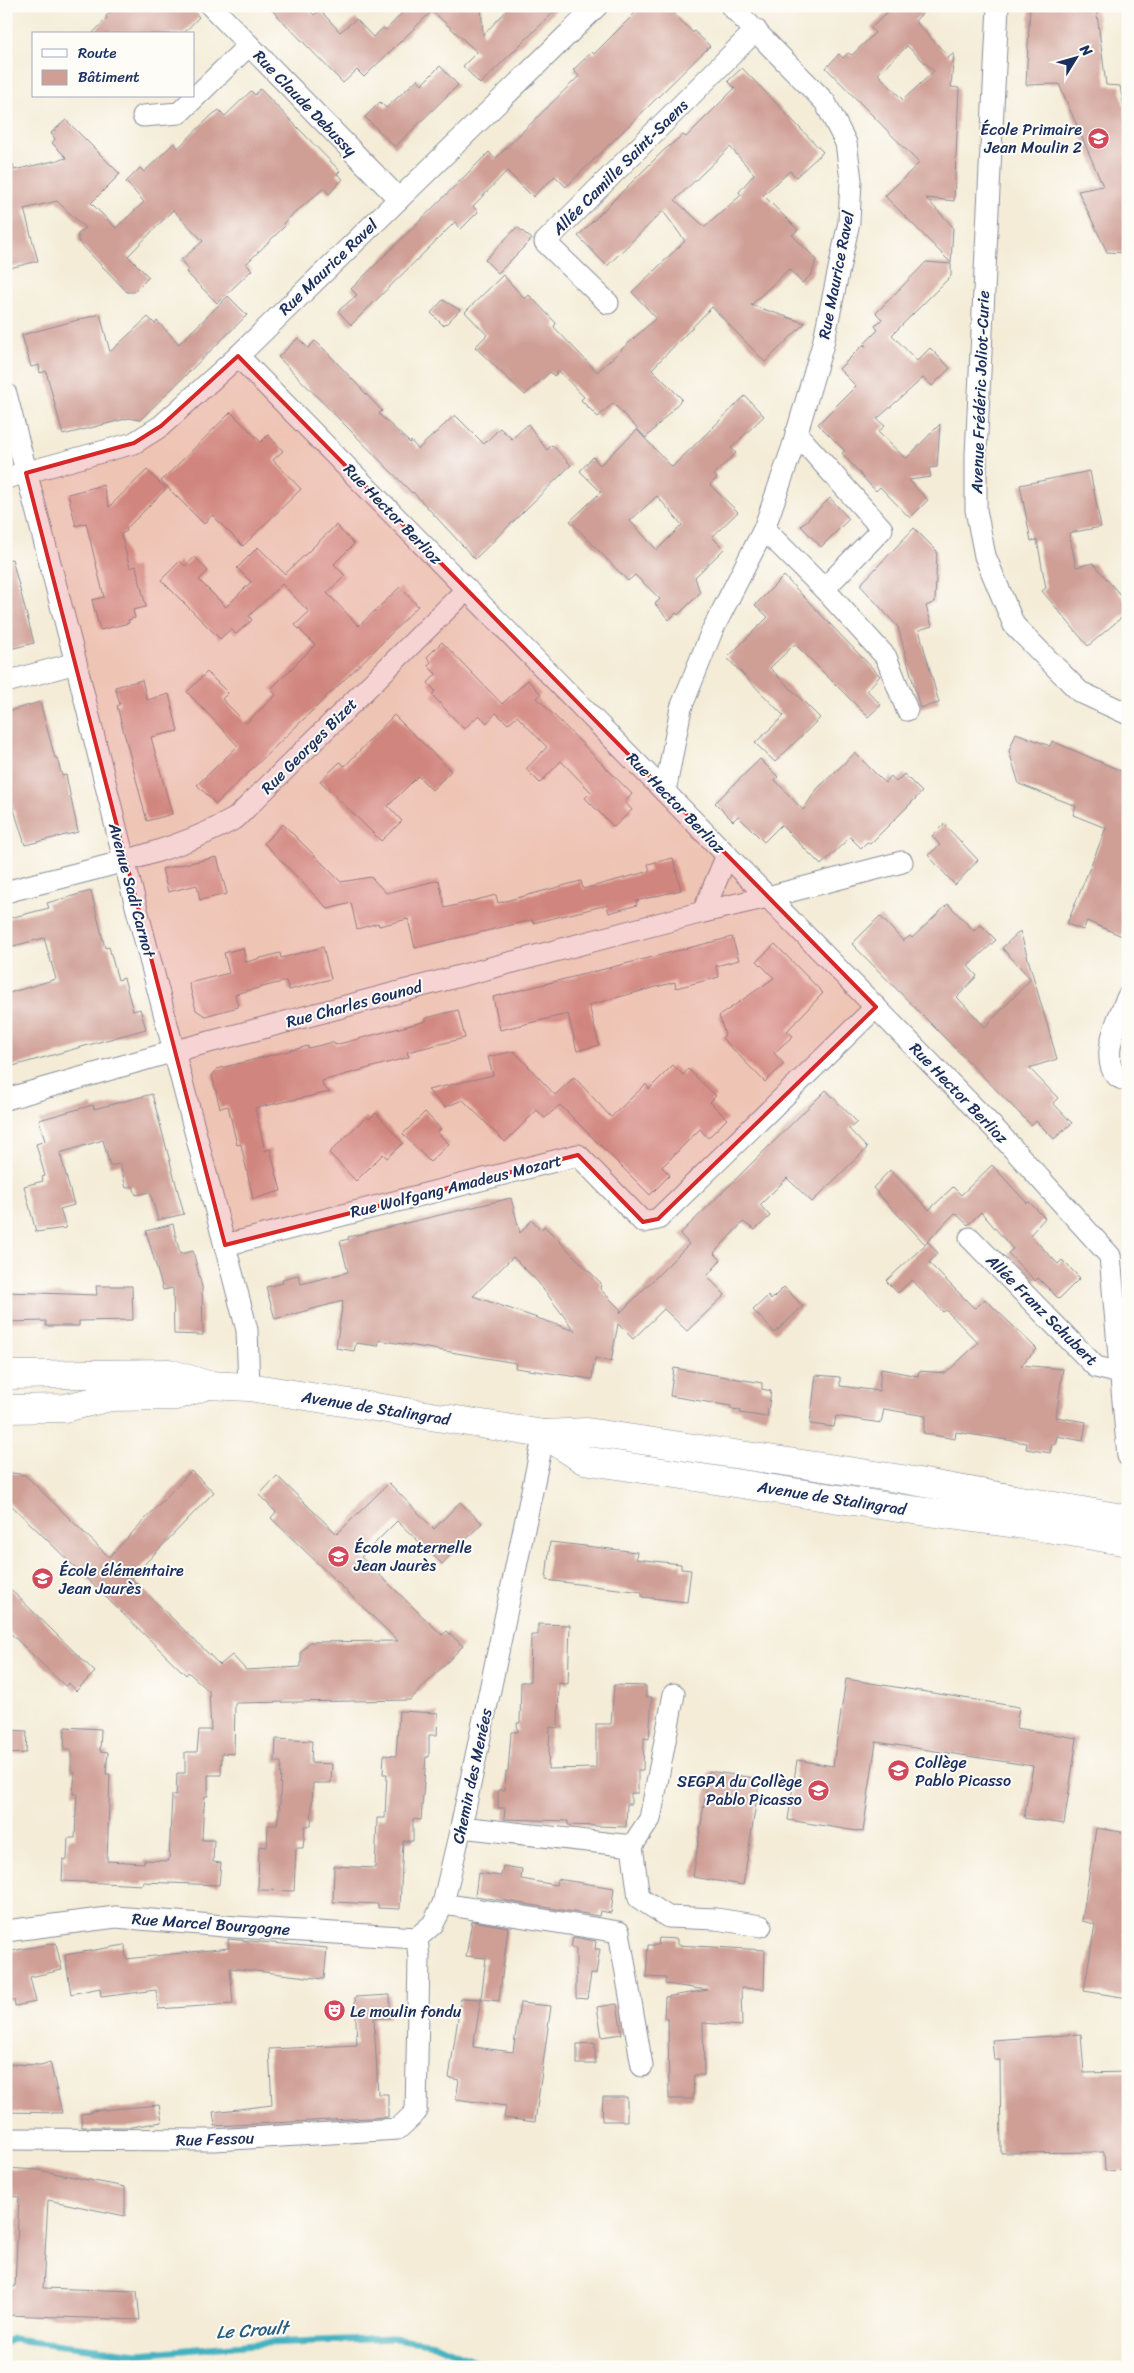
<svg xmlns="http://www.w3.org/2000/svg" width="1134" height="2373" viewBox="0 0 1134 2373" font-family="Sriracha,sans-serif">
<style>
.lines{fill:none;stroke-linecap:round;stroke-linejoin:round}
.stream{stroke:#44b2c1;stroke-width:7}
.building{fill:#cf9e94;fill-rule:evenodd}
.street-casing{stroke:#888e9a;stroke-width:23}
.primary-casing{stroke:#888e9a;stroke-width:29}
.street{stroke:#fff;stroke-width:21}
.primary{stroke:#fff;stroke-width:28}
.marked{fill:#d62828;fill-opacity:0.2;stroke:#d62828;stroke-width:4;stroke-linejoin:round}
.labels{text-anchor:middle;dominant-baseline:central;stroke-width:4;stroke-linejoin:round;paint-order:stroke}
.street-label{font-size:16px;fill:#1b2f5e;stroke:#fdfcf7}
.poi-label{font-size:16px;fill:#1b2f5e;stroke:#fdfcf7;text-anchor:start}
.water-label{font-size:18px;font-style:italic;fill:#295d81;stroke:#fdfcf7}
</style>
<rect width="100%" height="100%" fill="#fdfcf7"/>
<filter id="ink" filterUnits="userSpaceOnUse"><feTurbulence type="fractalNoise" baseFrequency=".02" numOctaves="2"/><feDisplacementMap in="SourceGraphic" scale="10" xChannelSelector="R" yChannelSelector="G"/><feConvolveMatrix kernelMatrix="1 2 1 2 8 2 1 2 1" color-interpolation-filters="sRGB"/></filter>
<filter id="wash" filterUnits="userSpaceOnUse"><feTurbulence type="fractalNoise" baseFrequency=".0096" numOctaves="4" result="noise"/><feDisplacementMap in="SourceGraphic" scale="20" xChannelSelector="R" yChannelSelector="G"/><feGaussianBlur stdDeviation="1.12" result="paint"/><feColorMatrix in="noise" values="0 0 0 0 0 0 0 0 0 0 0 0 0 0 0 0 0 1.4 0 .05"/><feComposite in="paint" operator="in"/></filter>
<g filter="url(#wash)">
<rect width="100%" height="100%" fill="#f4ecd7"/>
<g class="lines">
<polyline class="stream" points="6,2342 13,2339 138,2354 267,2343 393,2338 435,2344 472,2360 496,2367"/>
</g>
<g id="blocks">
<g class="building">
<polygon points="117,6 189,6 199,17 183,34 92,34 107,18 106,16"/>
<polygon points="268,6 306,6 314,15 320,10 340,32 356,19 373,37 383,28 386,30 409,6 481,6 483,35 511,6 560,6 480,84 463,66 477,52 432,11 364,77 357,70 343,83"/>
<polygon points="642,6 667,6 693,33 694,31 710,46 566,187 555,176 533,197 507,171 473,206 478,212 461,229 455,222 351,325 338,311 357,295 351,289 489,152 495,159 579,76 573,70 592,52 594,54"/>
<path d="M894,6h35l-14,15 34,36 -2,2 7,-6 -3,34 8,1 -5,113 -28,-3 27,29 -2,36 -66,-67 34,-33 -93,-95 13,-14 4,4 5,-5 4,2 23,-22 -4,-5zM907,46l27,25 -31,29 -25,-26z"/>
<polygon points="1030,6 1096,6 1106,85 1120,86 1128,129 1128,253 1107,252 1078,191 1103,186 1059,84 1026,85"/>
<polygon points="440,66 458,85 395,147 365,117 380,102 386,108 418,79 422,84"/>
<path d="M742,68l81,84 -27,25 -6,-6 -27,24 35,35 -6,5 24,24 -4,15 -10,9 -13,-14 -38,36 54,18 -40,39 -53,-55 -60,62 30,30 -36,39 -33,-35 -15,14 -17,-17 3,-3 -25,-26 -5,5 -4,-4 -25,23 -50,-48 12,-12 -22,-23 38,-37 22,24 4,-4 27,28 -2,4 43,45 59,-54 -24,-26 53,-51 -22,-30 -56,55 -29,-30 86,-86 19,-15 3,2 49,-49 -7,-7zM730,147l24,27 -15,18 2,3 -36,32 -30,-27z"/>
<polygon points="260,89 340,171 337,174 343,179 329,194 324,188 283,223 285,226 246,264 252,270 217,303 186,272 188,270 181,260 203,241 173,210 128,256 149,277 134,292 127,292 78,241 78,234 85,228 57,201 24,209 38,261 6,269 6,164 13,164 14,170 67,158 52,143 55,139 51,133 66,120 120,174 91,203 116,228 144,202 126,182 140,168 144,172 174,143 178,148 212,115 219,110 225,116 251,91 255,95"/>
<polygon points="517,227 532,239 498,273 485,260"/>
<polygon points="926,262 951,264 951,276 892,335 917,361 930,348 950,368 932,386 923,378 877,419 885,426 878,432 906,459 940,424 937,467 929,468 931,477 909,480 928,500 910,518 880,487 876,491 870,485 842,453 845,451 818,424 856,386 839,369 863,345 866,346 864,344 878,330 875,326 882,319 876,313"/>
<polygon points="228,296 247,315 140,420 129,418 63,435 46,371 40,373 39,365 31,367 22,335 100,314 110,352 148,317 155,324 157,321 179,344"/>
<polygon points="443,300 460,310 444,326 431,313"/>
<polygon points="298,338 308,348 315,341 322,347 382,411 379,414 410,443 411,441 418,449 455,415 484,444 500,428 512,439 528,424 547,450 552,445 571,465 475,559 413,492 412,493 278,357"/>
<path d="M745,396l19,20 -33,32 5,5 -22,21 3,4 -7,7 28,27 -26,25 12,12 -29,28 5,16 -22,22 -2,-2 -7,7 -14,-16 5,-5 -25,-24 -7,6 -58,-60 31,-29 -21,-21 13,-14 7,8 37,-35 35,37zM657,496l25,29 -25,25 -27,-29z"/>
<polygon points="231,412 261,442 268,435 283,451 273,460 301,489 243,546 212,515 204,524 161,481"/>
<polygon points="147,470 166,489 126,529 127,531 121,534 130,568 136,566 146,607 133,610 135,618 128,620 129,623 100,630 92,600 104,597 86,523 76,526 68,494 103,485 109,507"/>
<polygon points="1090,471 1101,527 1069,533 1076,567 1093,563 1128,604 1128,612 1088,646 1042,591 1046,588 1037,540 1031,541 1020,485"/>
<polygon points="830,498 849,519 821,547 801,526"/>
<polygon points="336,525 354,544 334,564 345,576 327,593 359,626 400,587 418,606 377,648 216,804 197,785 238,746 187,692 207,672 228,693 222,699 246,723 276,695 271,689 315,645 295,625 309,612 282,584 249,616 252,620 236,634 231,629 220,639 161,580 180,561 185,566 195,557 208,571 199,580 226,607 251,582 237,568 258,547 285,574"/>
<polygon points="914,528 937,551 935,602 926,606 932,626 919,630 939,703 920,708 898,627 860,585"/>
<polygon points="12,559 34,643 6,650 6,560"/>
<polygon points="784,576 880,676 867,690 881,705 868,717 795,644 770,668 820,718 775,762 755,743 784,716 727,658 768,617 755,605"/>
<polygon points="442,642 502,704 528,680 541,694 537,698 632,794 625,802 632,810 614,827 585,798 591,792 561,761 540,783 526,769 547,747 517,716 508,724 496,713 487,723 479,715 464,729 432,695 435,691 428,683 436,674 428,666 431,662 427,657"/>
<polygon points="142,680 147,700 169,694 178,731 151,737 172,814 147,821 117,706 120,704 115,687"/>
<polygon points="40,702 55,758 57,758 62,776 66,775 78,832 25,845 12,803 6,804 6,712"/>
<polygon points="394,715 451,771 432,790 418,776 388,806 402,821 381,841 320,781 340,762 345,766"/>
<polygon points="1016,733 1050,746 1052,741 1128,774 1128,921 1122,936 1087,921 1083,930 1067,924 1106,828 1073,815 1076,806 1019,784 1009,751"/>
<polygon points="855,753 885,783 891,776 896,782 904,774 922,792 870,844 867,842 861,848 850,837 821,865 781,825 764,842 738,816 733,821 715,803 760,759 778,777 775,780 803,810 817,789"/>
<polygon points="283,824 341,882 371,877 386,893 439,880 445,908 496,895 498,903 581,881 583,889 650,871 648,864 673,858 681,890 636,901 637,905 609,913 607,905 533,923 532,920 415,948 408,919 379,926 378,923 357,929 351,903 328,909 264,843"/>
<polygon points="944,824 978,860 955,885 928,855 940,845 932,836"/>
<polygon points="217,857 227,894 200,900 197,885 168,892 162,869"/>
<polygon points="91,891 105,948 109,947 118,980 124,978 133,1011 140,1009 146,1029 6,1068 6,994 56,979 44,938 6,948 6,919 49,908 47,903"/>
<polygon points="948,904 974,931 981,925 996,940 968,966 977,976 957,997 985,1027 1031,979 1002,948 1020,931 1057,1059 1029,1068 1058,1098 1053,1103 1072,1123 1054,1139 1036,1121 1031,1125 852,944 880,916 903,941 910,936 912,938"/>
<polygon points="732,937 739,960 716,966 719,977 676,988 675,982 589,1005 599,1045 577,1051 568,1014 500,1030 493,997"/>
<polygon points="775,944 823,993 787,1031 793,1036 774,1053 784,1064 765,1082 722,1038 725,1035 719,1016 774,978 757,961"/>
<polygon points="323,947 331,979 289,990 286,981 235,994 238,1007 205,1016 196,1010 189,983 229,973 224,953 243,948 246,962 280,953 281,958"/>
<polygon points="458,1010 465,1038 407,1052 409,1057 322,1081 323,1087 330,1092 255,1108 265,1151 270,1149 281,1191 253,1199 241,1144 237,1145 228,1106 220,1108 212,1076 217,1069 308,1046 308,1048 334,1042 335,1045 426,1021 426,1018"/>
<polygon points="514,1051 555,1095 574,1077 611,1117 646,1084 649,1089 673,1065 683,1075 688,1069 716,1096 710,1102 727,1119 708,1138 700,1129 662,1167 670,1175 650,1195 560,1105 545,1118 537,1110 505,1142 463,1100 445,1107 428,1090 493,1075 488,1057"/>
<path d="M826,1090l31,32 -8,7 18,19 -55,54 -25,-24 -27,27 10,11 -15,14 -12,-8 -29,31 7,7 -14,16 18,19 -38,36 -23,-22 -31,30 -15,-15 -7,38 -16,-4 -3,21 -77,-11 1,-5 -137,-23 -1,6 -22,-3 -2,8 -18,-3 7,-47 -68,18 -9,-32 17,-4 -1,-4 16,-4 3,9 47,-12 -8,-31 9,-2 -1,-2 163,-39 9,35 12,-13 9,10 3,-4 57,57 -1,6 21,21 -1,3 69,-69 -9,-10zM513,1257l24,24 38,50 -102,-35z"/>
<polygon points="152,1094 184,1214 158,1220 150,1192 136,1195 133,1186 126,1188 120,1164 110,1166 103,1140 60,1153 74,1205 60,1209 66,1228 36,1232 24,1186 43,1181 42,1177 45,1176 36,1144 45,1141 39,1120 93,1105 94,1109"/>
<polygon points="425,1112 441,1129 437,1132 449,1144 430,1162 403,1134"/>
<polygon points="376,1113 403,1143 387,1158 383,1154 356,1181 329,1153 366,1117 369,1119"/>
<polygon points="992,1165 1027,1203 1029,1202 1045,1218 1030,1235 1058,1264 1062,1260 1080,1278 1059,1299 1038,1278 1035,1281 1008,1253 1013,1249 981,1212 968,1225 955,1213 925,1244 873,1188 890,1170 929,1210 953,1187 961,1195"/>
<polygon points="173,1224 180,1254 193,1251 202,1287 203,1335 174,1334 173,1288 163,1290 146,1231"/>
<polygon points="928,1242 938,1253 929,1263 974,1308 977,1307 985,1299 1037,1349 1021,1365 1063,1369 1056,1417 1086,1422 1083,1441 1057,1436 1055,1445 1052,1444 1050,1453 1026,1449 1027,1443 956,1432 955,1439 923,1433 926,1416 884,1409 881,1423 836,1416 834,1427 810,1424 816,1375 840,1377 840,1386 879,1391 881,1369 918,1376 919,1371 946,1373 978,1343 946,1310 943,1312 912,1280 898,1293 886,1281"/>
<polygon points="96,1286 132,1286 133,1320 79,1321 79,1326 46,1326 46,1321 6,1322 6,1292 97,1295"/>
<polygon points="784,1287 803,1306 775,1333 753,1310 768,1296 771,1300"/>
<polygon points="674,1368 762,1383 762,1389 771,1391 767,1417 740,1413 741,1410 731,1409 731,1406 670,1396"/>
<polygon points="191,1471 214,1492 131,1578 220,1665 232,1655 246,1670 301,1667 301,1652 310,1642 398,1641 271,1518 276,1512 259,1495 277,1476 337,1534 389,1483 434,1529 460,1502 482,1523 442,1564 397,1521 361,1557 442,1635 447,1631 463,1646 410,1700 235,1703 234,1754 222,1753 221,1775 208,1775 208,1796 205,1796 203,1818 202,1840 214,1840 213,1862 221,1863 219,1885 143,1882 143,1885 62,1881 63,1859 67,1860 68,1838 75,1838 76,1812 77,1794 73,1794 75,1772 71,1772 71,1750 64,1750 65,1727 101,1729 100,1751 108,1752 106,1774 110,1774 107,1861 144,1863 144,1860 169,1861 172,1795 176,1795 177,1773 185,1773 185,1752 197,1752 199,1730 211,1730 209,1691 188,1672 186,1675 6,1500 6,1472 25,1475 109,1557"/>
<polygon points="550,1542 637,1552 636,1559 681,1564 681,1569 691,1570 687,1602 642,1597 642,1592 546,1580"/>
<polygon points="6,1585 95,1672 76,1691 69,1683 65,1686 6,1629"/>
<polygon points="538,1624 570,1625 568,1684 559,1683 558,1728 550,1727 548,1769 596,1768 596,1724 611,1724 614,1685 646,1686 646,1697 652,1697 649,1739 644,1738 643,1771 638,1771 638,1793 631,1793 631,1804 627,1804 626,1827 568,1825 568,1821 504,1819 505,1808 498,1808 498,1790 505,1790 506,1771 508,1771 511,1732 518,1732 517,1723 520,1723 521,1682 530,1682 531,1635 538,1635"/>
<polygon points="846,1679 1019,1707 1016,1728 1077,1738 1064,1824 1024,1818 1033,1766 876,1742 863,1832 788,1820 797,1760 833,1766"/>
<polygon points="399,1711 438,1713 437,1735 429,1735 429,1757 426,1757 421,1820 413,1819 413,1841 403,1841 400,1909 378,1908 378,1904 333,1902 334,1866 375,1868 377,1818 385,1818 387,1774 383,1774 384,1755 396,1756"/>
<polygon points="6,1730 27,1731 26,1753 6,1754"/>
<polygon points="276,1739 312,1741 311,1763 332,1764 331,1783 313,1783 311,1826 305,1826 303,1848 296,1848 294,1891 258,1890 259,1846 267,1847 268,1825 277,1825 280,1803 281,1762 275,1762"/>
<polygon points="709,1771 760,1779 743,1885 693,1877"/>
<polygon points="1096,1828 1128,1833 1128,1912 1124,1935 1128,1936 1128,1998 1084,1991 1095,1924 1082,1921"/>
<polygon points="503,1866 522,1869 521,1879 556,1885 557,1879 614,1888 611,1913 600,1911 599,1916 475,1896 478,1873 501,1876"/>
<polygon points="472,1921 508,1927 499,2001 481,1999 486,1958 466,1956"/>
<polygon points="573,1937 596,1941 595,1949 600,1949 596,1974 591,1974 587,1999 576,1998 576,1948 571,1948"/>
<polygon points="659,1938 677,1939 677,1945 765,1950 764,1989 741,1988 742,2026 703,2023 704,2075 694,2075 693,2099 669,2099 668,2019 664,2018 665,1997 708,1990 665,1984 666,1978 646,1977 648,1945 658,1945"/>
<polygon points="228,1939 327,1948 324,1979 230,1968 233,2004 158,2009 156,1990 101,1997 100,1988 71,1994 65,1955 125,1945 126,1959 229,1948"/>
<polygon points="56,1943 62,1970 30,1977 36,2002 15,2006 14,2000 6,2001 6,1952"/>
<polygon points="390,1995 390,2018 374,2018 378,2094 388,2094 388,2117 215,2126 213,2112 272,2105 269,2049 357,2045 355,1997"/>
<polygon points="461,1998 481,1999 473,2047 513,2052 520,2003 551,2006 535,2122 504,2118 506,2106 456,2099 459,2080 449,2078"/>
<polygon points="617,2004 622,2034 602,2037 597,2007"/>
<polygon points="1081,2034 1084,2073 1128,2072 1128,2170 1105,2171 1104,2152 1001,2153 1000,2060 994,2060 992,2040"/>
<polygon points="595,2043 595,2064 577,2064 577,2044"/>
<polygon points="50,2062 62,2113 6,2112 6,2064 41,2065"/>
<polygon points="603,2097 627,2097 627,2121 602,2121"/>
<polygon points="159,2105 162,2122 132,2127 82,2127 81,2114 91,2113 91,2111"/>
<polygon points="6,2168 38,2170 125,2187 125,2216 48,2200 43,2288 137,2291 140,2320 6,2315 6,2286 15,2287 19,2197 6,2196"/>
</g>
</g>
</g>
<g filter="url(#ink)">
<use href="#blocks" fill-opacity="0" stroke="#888e9a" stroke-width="1"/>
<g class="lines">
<defs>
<g id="street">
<polyline points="211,6 399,199"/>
<polyline points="998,6 976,454 976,510 985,556 1014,625 1080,692 1128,714"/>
<polyline points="143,116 179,113 249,45"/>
<polyline points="608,303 545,242 756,30"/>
<polyline points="238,356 996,1130 1110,1256"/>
<polyline points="6,394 76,663 124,860 247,1330 249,1387"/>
<polyline points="796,433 882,529 824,589 886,657 907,710"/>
<polyline points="6,478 134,443 161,426 238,356 597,6"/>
<polyline points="764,529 824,589"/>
<polyline points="6,682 76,663"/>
<polyline points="665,792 681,708 712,631 764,529 792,449 823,344 849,222 851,180 846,143 825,102 731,6"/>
<path d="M6,892c75,-21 162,-36 230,-74l231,-229"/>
<polyline points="703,912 727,855"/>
<path d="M1128,996c-9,19 -29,63 -11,80 2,2 8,4 11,5"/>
<polyline points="6,1099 175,1051 703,912 768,897 902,862"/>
<polyline points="970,1238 1096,1367 1120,1373"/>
<polyline points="225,1245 578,1155 643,1222 658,1219 876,1007"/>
<polyline points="1110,1256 1128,1456"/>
<polyline points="461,1827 632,1846 639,1898 668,1917 716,1919 761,1926"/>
<polyline points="632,1846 650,1819 674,1694"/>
<polyline points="443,1904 619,1932 642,2066"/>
<polyline points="6,1931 116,1917 236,1927 417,1938"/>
<polyline points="417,1938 433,1924 443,1904 461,1827 544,1434"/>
<polyline points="6,2139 214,2140 398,2129 416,2112 419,1958 417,1938"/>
</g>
<g id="primary">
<polyline points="6,1375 169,1373 208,1385 249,1387 544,1434 587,1432 902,1479 1128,1519"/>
<polyline points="6,1409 65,1408 111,1397 176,1396 208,1385"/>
<polyline points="544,1434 584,1460 898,1508 1047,1528 1128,1542"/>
</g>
</defs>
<use href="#street" class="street-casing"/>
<use href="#primary" class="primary-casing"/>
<use href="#street" class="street"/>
<use href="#primary" class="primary"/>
</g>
</g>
<path class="marked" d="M238,356l638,651 -218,212 -15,3 -65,-67 -353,90 -199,-772 108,-30 27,-17z"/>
<defs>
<symbol id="school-disc" viewBox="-11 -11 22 22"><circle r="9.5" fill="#d1495b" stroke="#fdfcf7"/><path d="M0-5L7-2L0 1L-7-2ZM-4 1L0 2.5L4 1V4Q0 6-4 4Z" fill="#fff"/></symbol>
<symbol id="theatre-disc" viewBox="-11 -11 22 22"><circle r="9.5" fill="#d1495b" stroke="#fdfcf7"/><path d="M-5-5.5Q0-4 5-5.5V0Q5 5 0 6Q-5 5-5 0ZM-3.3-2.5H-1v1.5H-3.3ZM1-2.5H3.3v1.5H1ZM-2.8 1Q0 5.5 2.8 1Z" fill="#fff"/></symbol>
</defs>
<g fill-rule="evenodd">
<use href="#school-disc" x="1086" y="126" width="25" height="25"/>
<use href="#school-disc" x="326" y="1544" width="25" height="25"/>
<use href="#school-disc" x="30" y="1566" width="25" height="25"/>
<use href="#school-disc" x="886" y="1758" width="25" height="25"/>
<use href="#school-disc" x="806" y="1778" width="25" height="25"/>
<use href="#theatre-disc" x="322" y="1998" width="25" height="25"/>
</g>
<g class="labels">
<g class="street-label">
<text transform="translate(305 103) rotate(46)">Rue Claude Debussy</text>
<text transform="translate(620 167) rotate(-45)">Allée Camille Saint-Saens</text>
<text transform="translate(328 267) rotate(-44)">Rue Maurice Ravel</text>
<text transform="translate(836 275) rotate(-79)">Rue Maurice Ravel</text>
<text transform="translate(980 392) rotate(-88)">Avenue Frédéric Joliot-Curie</text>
<text transform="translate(393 514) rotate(46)">Rue Hector Berlioz</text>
<text transform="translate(309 746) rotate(-45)">Rue Georges Bizet</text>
<text transform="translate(676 803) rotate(46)">Rue Hector Berlioz</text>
<text transform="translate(132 890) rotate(75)">Avenue Sadi Carnot</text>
<text transform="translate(354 1004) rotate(-15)">Rue Charles Gounod</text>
<text transform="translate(959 1093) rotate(46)">Rue Hector Berlioz</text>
<text transform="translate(456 1186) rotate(-14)">Rue Wolfgang Amadeus Mozart</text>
<text transform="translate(1042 1310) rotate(45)">Allée Franz Schubert</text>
<text transform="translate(376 1408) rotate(9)">Avenue de Stalingrad</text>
<text transform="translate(832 1498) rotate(9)">Avenue de Stalingrad</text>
<text transform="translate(472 1776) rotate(-78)">Chemin des Menées</text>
<text transform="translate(211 1924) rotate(4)">Rue Marcel Bourgogne</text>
<text transform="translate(215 2139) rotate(-2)">Rue Fessou</text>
</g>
<g class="poi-label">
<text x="1082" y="129" text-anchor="end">École Primaire<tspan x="1082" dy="18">Jean Moulin 2</tspan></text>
<text x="354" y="1547">École maternelle<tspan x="354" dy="18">Jean Jaurès</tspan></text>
<text x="59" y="1570">École élémentaire<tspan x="59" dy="18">Jean Jaurès</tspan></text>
<text x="915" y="1762">Collège<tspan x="915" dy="18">Pablo Picasso</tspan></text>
<text x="802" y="1781" text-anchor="end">SEGPA du Collège<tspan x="802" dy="18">Pablo Picasso</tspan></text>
<text x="350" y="2011">Le moulin fondu</text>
</g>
<g class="water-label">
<text transform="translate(252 2330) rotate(-4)">Le Croult</text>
</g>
</g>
<rect width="1134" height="2373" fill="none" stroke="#fdfcf7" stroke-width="25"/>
<rect x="32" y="32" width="162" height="65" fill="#fdfcf7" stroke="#a3aaba"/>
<rect x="42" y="49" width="25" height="8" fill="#ffffff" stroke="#a3aaba"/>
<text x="78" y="58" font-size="15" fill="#1b2f5e">Route</text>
<rect x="42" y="70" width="25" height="15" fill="#cf9e94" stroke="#a3aaba"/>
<text x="78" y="82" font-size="15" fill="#1b2f5e">Bâtiment</text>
<g transform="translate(1076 58) rotate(53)" stroke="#fdfcf7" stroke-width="4" paint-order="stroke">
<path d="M0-4L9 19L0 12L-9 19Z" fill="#1b2f5e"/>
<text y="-8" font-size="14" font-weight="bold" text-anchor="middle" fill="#1b2f5e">N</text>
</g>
</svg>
